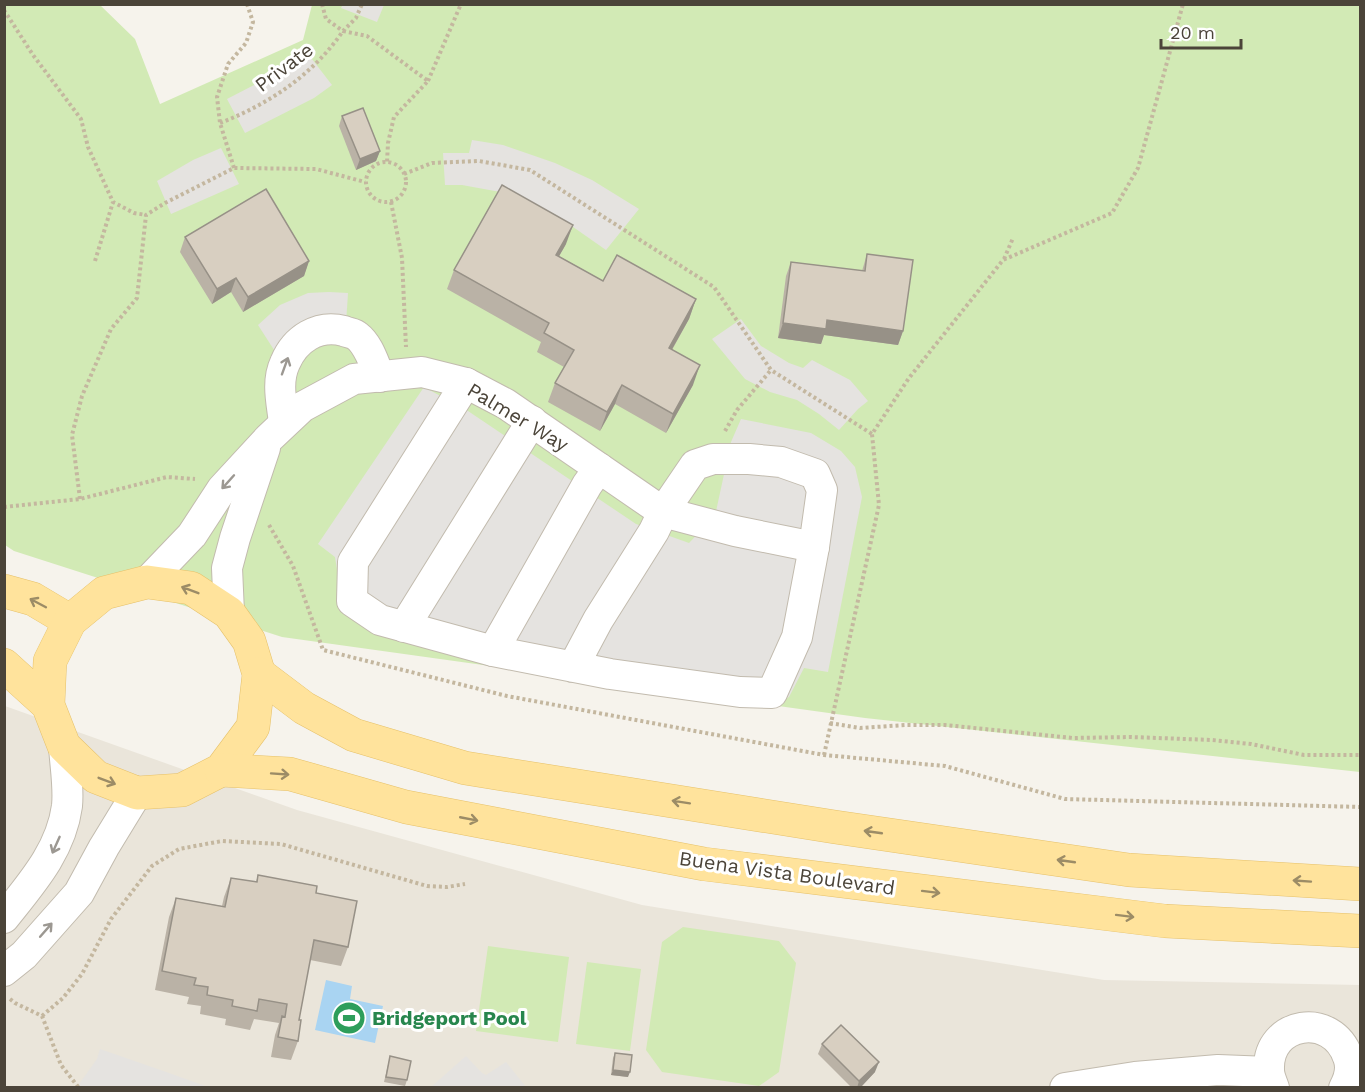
<svg xmlns="http://www.w3.org/2000/svg" width="1365" height="1092" viewBox="0 0 1365 1092" font-family="'Work Sans',sans-serif">
<style>
.residential{fill:#eae5da}
.green{fill:#d2eab5}
.parking{fill:#e5e3e0}
.water{fill:#a9d4f2}
.lines{fill:none;stroke-linecap:round;stroke-linejoin:round}
.minor-casing{stroke:#c2bbae;stroke-width:32}
.major-casing{stroke:#e6c16a;stroke-width:34}
.path{stroke:#c4b79f;stroke-width:4;stroke-dasharray:3 3;stroke-linecap:butt}
.minor{stroke:#fff;stroke-width:30}
.major{stroke:#ffe39c;stroke-width:33}
.wall{fill:#bab2a6}
.shaded-wall{fill:#979187}
.building{fill:#d8cfc1;stroke:#979187;stroke-width:1.5}
.oneway{stroke:#9c9892}
.oneway2{stroke:#9c8c66}
.labels{text-anchor:middle;dominant-baseline:central;stroke-width:6;stroke-linejoin:round;paint-order:stroke}
.street-label{font-size:20px;fill:#4b4439;stroke:#fff}
.leisure-label{font-size:20px;font-weight:bold;fill:#27864d;stroke:#fff;text-anchor:start}
</style>
<rect width="100%" height="100%" fill="#f6f3ec"/>
<polygon class="residential" points="5,706 297,810 642,905 1104,980 1360,985 1360,1087 5,1088"/>
<g class="green">
<polygon points="5,5 100,5 135,39 160,104 303,40 312,5 1360,5 1360,772 865,718 282,637 14,551 5,545"/>
<polygon points="683,927 779,941 796,963 779,1072 759,1086 662,1072 646,1050 662,942"/>
<polygon points="488,946 569,957 558,1042 476,1031"/>
<polygon points="587,962 641,969 630,1051 576,1044"/>
</g>
<g class="parking">
<polygon points="343,4 384,4 384,5 377,22 341,8"/>
<polygon points="305,50 332,85 314,98 245,133 227,99 275,74"/>
<polygon points="472,140 503,145 555,163 592,180 639,209 606,250 556,215 511,194 462,185 445,185 443,153 469,153"/>
<polygon points="221,148 239,184 171,214 157,181 193,160"/>
<polygon points="329,292 348,293 346,324 276,353 258,325 280,305 308,293"/>
<polygon points="741,319 761,346 789,363 803,368 812,360 850,380 868,401 858,409 839,430 819,414 797,400 770,392 745,379 712,339"/>
<polygon points="424,387 468,411 636,524 689,543 715,516 731,442 741,419 811,433 841,451 855,467 862,497 828,672 804,668 789,697 768,708 551,671 363,627 343,607 335,557 318,544"/>
<polygon points="100,1049 169,1073 208,1087 77,1087 97,1059"/>
<polygon points="466,1056 482,1073 486,1075 506,1062 526,1087 431,1087"/>
</g>
<polygon class="water" points="326,980 352,986 350,999 383,1006 375,1043 315,1030"/>
<g class="lines">
<defs>
<g id="minor">
<polyline points="466,383 353,562 352,601 380,620 493,651 610,674 740,692 772,693 797,637 814,547 822,490 815,474 781,462 749,459 713,459 695,465 663,512 654,531 598,620 573,667"/>
<path d="M284,423c-2,-19 -8,-41 1,-60 10,-24 33,-39 59,-32 4,2 10,2 13,5 12,9 17,28 23,41"/>
<polyline points="147,582 192,535 222,489 268,439 302,407 354,379 422,372 466,383 506,404 663,512 735,531 814,547"/>
<polyline points="229,613 227,568 235,538 265,448"/>
<polyline points="404,627 532,421"/>
<polyline points="493,651 587,485 599,468"/>
<path d="M4,918c27,-34 57,-67 63,-112 2,-19 -2,-41 -3,-60"/>
<polyline points="4,971 24,955 79,893 104,847 137,793"/>
<polyline points="1065,1088 1135,1077 1218,1070 1269,1072"/>
<path d="M1274,1088c-2,-6 -5,-12 -5,-18 -2,-49 63,-59 79,-13 4,10 1,22 -4,31"/>
</g>
<g id="major">
<polyline points="4,591 33,599 70,621"/>
<polyline points="4,665 48,705 64,746 96,777 137,793 182,790 221,770 253,727 259,674 249,641 229,613 191,588 147,582 104,593 70,621 50,661 48,705"/>
<polyline points="259,674 304,708 354,735 465,768 835,827 1129,870 1360,884"/>
<polyline points="221,770 290,774 406,807 704,864 1165,921 1360,931"/>
</g>
</defs>
<use href="#minor" class="minor-casing"/>
<use href="#major" class="major-casing"/>
<g class="path">
<polyline points="322,4 326,19 343,31 356,18 362,4"/>
<polyline points="4,10 33,55 81,119 88,147 113,202 134,213 146,215"/>
<polyline points="428,81 461,4"/>
<path d="M220,123c49,-19 93,-48 123,-92l24,5 61,45 -34,36 -6,26 -1,19"/>
<circle cx="386" cy="182" r="20"/>
<polyline points="234,168 220,123 217,97 228,64 246,43 253,22 247,4"/>
<polyline points="404,174 432,163 479,161 530,170 714,287 771,370 872,434"/>
<polyline points="391,202 402,258 406,347"/>
<polyline points="1004,259 1013,238"/>
<polyline points="95,261 113,202"/>
<polyline points="725,431 737,410 771,370"/>
<polyline points="80,499 72,435 82,396 111,329 137,298 146,215 165,203 234,168 316,169 365,182"/>
<polyline points="4,507 80,499 167,477 195,479"/>
<polyline points="269,525 293,566 323,650 507,696 824,755 945,766 1065,799 1360,807"/>
<polyline points="830,723 860,728 905,725 945,725 1073,738 1131,737 1212,740 1251,744 1304,755 1360,755"/>
<polyline points="824,755 879,505 872,434 909,378 1003,260 1112,213 1138,168 1183,4"/>
<polyline points="10,999 15,1003 42,1016 61,1065 79,1088"/>
<polyline points="42,1016 63,998 82,974 111,919 152,866 179,849 222,841 281,844 427,886 447,887 465,884"/>
</g>
<use href="#minor" class="minor"/>
<use href="#major" class="major"/>
</g>
<g class="wall">
<polygon points="342,116 380,151 376,161 356,170 339,126"/>
<polygon points="185,237 309,261 304,276 243,312 231,292 212,304 180,252"/>
<polygon points="566,244 559,256 603,281 696,299 689,319 672,350 693,385 666,433 615,404 600,431 548,402 555,383 564,367 537,352 541,342 447,289 454,270"/>
<polygon points="867,254 903,331 898,345 824,335 821,344 778,338 786,276 791,262 862,271"/>
<polygon points="258,875 316,893 348,947 341,966 310,960 299,1020 298,1041 291,1060 271,1057 275,1035 279,1023 254,1019 250,1030 225,1025 226,1019 200,1014 201,1006 187,1004 189,997 155,990 169,917 176,898 222,906 224,897 231,878 256,882"/>
<polygon points="822,1044 875,1072 860,1088 852,1088 818,1054"/>
<polygon points="615,1053 628,1077 611,1075 613,1058"/>
<polygon points="390,1056 407,1080 405,1086 384,1082"/>
</g>
<g class="shaded-wall">
<polygon points="380,151 376,161 356,170 360,159"/>
<polygon points="573,225 566,244 549,274 556,255"/>
<polygon points="309,261 304,276 243,312 248,297"/>
<polygon points="236,278 231,292 212,304 217,289"/>
<polygon points="696,299 689,319 662,367 669,348"/>
<polygon points="827,320 903,331 898,345 824,335 821,344 778,338 783,323"/>
<polygon points="700,365 693,385 666,433 673,414"/>
<polygon points="622,385 615,404 600,431 607,412"/>
<polygon points="879,1062 875,1072 860,1088 857,1088 859,1081"/>
<polygon points="613,1070 630,1072 628,1077 611,1075"/>
</g>
<g class="building">
<polygon points="363,108 380,151 360,159 342,116"/>
<polygon points="502,185 573,225 556,255 603,281 617,255 696,299 669,348 700,365 673,414 622,385 607,412 555,383 574,350 544,333 549,323 454,270"/>
<polygon points="266,189 309,261 248,297 236,278 217,289 185,237"/>
<polygon points="867,254 913,260 903,331 827,320 826,329 783,323 791,262 865,271"/>
<polygon points="258,875 317,886 316,893 357,901 348,947 314,940 299,1020 301,1020 298,1041 278,1037 282,1016 285,1017 287,1004 259,999 257,1011 232,1006 233,1000 207,995 208,987 194,985 196,978 162,971 176,898 225,907 231,878 257,882"/>
<polygon points="841,1025 879,1062 859,1081 822,1044"/>
<polygon points="615,1053 632,1055 630,1072 613,1070"/>
<polygon points="390,1056 411,1061 407,1080 386,1077"/>
</g>
<defs><path id="oneway-shaft" d="M-6 0H5M1.5-3L5.5 0L1.5 3" fill="none" stroke-width="1.6" stroke-linecap="round" stroke-linejoin="round" transform="scale(1.5)"/></defs>
<g class="oneway">
<use href="#oneway-shaft" transform="translate(285 366) rotate(-70)"/>
<use href="#oneway-shaft" transform="translate(228 482) rotate(132)"/>
<use href="#oneway-shaft" transform="translate(56 845) rotate(114)"/>
<use href="#oneway-shaft" transform="translate(46 930) rotate(-49)"/>
</g>
<g class="oneway2">
<use href="#oneway-shaft" transform="translate(190 590) rotate(-159)"/>
<use href="#oneway-shaft" transform="translate(38 603) rotate(-152)"/>
<use href="#oneway-shaft" transform="translate(280 774) rotate(4)"/>
<use href="#oneway-shaft" transform="translate(107 781) rotate(21)"/>
<use href="#oneway-shaft" transform="translate(681 802) rotate(-171)"/>
<use href="#oneway-shaft" transform="translate(469 819) rotate(11)"/>
<use href="#oneway-shaft" transform="translate(873 832) rotate(-172)"/>
<use href="#oneway-shaft" transform="translate(1066 861) rotate(-172)"/>
<use href="#oneway-shaft" transform="translate(1302 881) rotate(-176)"/>
<use href="#oneway-shaft" transform="translate(931 892) rotate(7)"/>
<use href="#oneway-shaft" transform="translate(1125 916) rotate(7)"/>
</g>
<defs>
<symbol id="stadium-disc" viewBox="-11 -11 22 22"><circle r="9.5" fill="#2e9e5b" stroke="#fff"/><path d="M0-5a6.5 5 0 1 0 0 10a6.5 5 0 1 0 0-10ZM-3.5-1.8h7v3.6h-7Z" fill="#fff"/></symbol>
</defs>
<g fill-rule="evenodd">
<use href="#stadium-disc" x="330" y="999" width="38" height="38"/>
</g>
<g class="labels">
<g class="street-label">
<text transform="translate(284 67) rotate(-37)">Private</text>
<text transform="translate(518 417) rotate(31)">Palmer Way</text>
<text transform="translate(787 873) rotate(8)">Buena Vista Boulevard</text>
</g>
<g class="leisure-label">
<text x="372" y="1018">Bridgeport Pool</text>
</g>
</g>
<rect width="1365" height="1092" fill="none" stroke="#4b4439" stroke-width="12"/>
<path d="M1161 39v9h80v-9" fill="none" stroke="#4b4439" stroke-width="3"/>
<text x="1170" y="39" font-size="18" fill="#4b4439" stroke="#ffffff" stroke-width="4.5" paint-order="stroke">20 m</text>
</svg>
